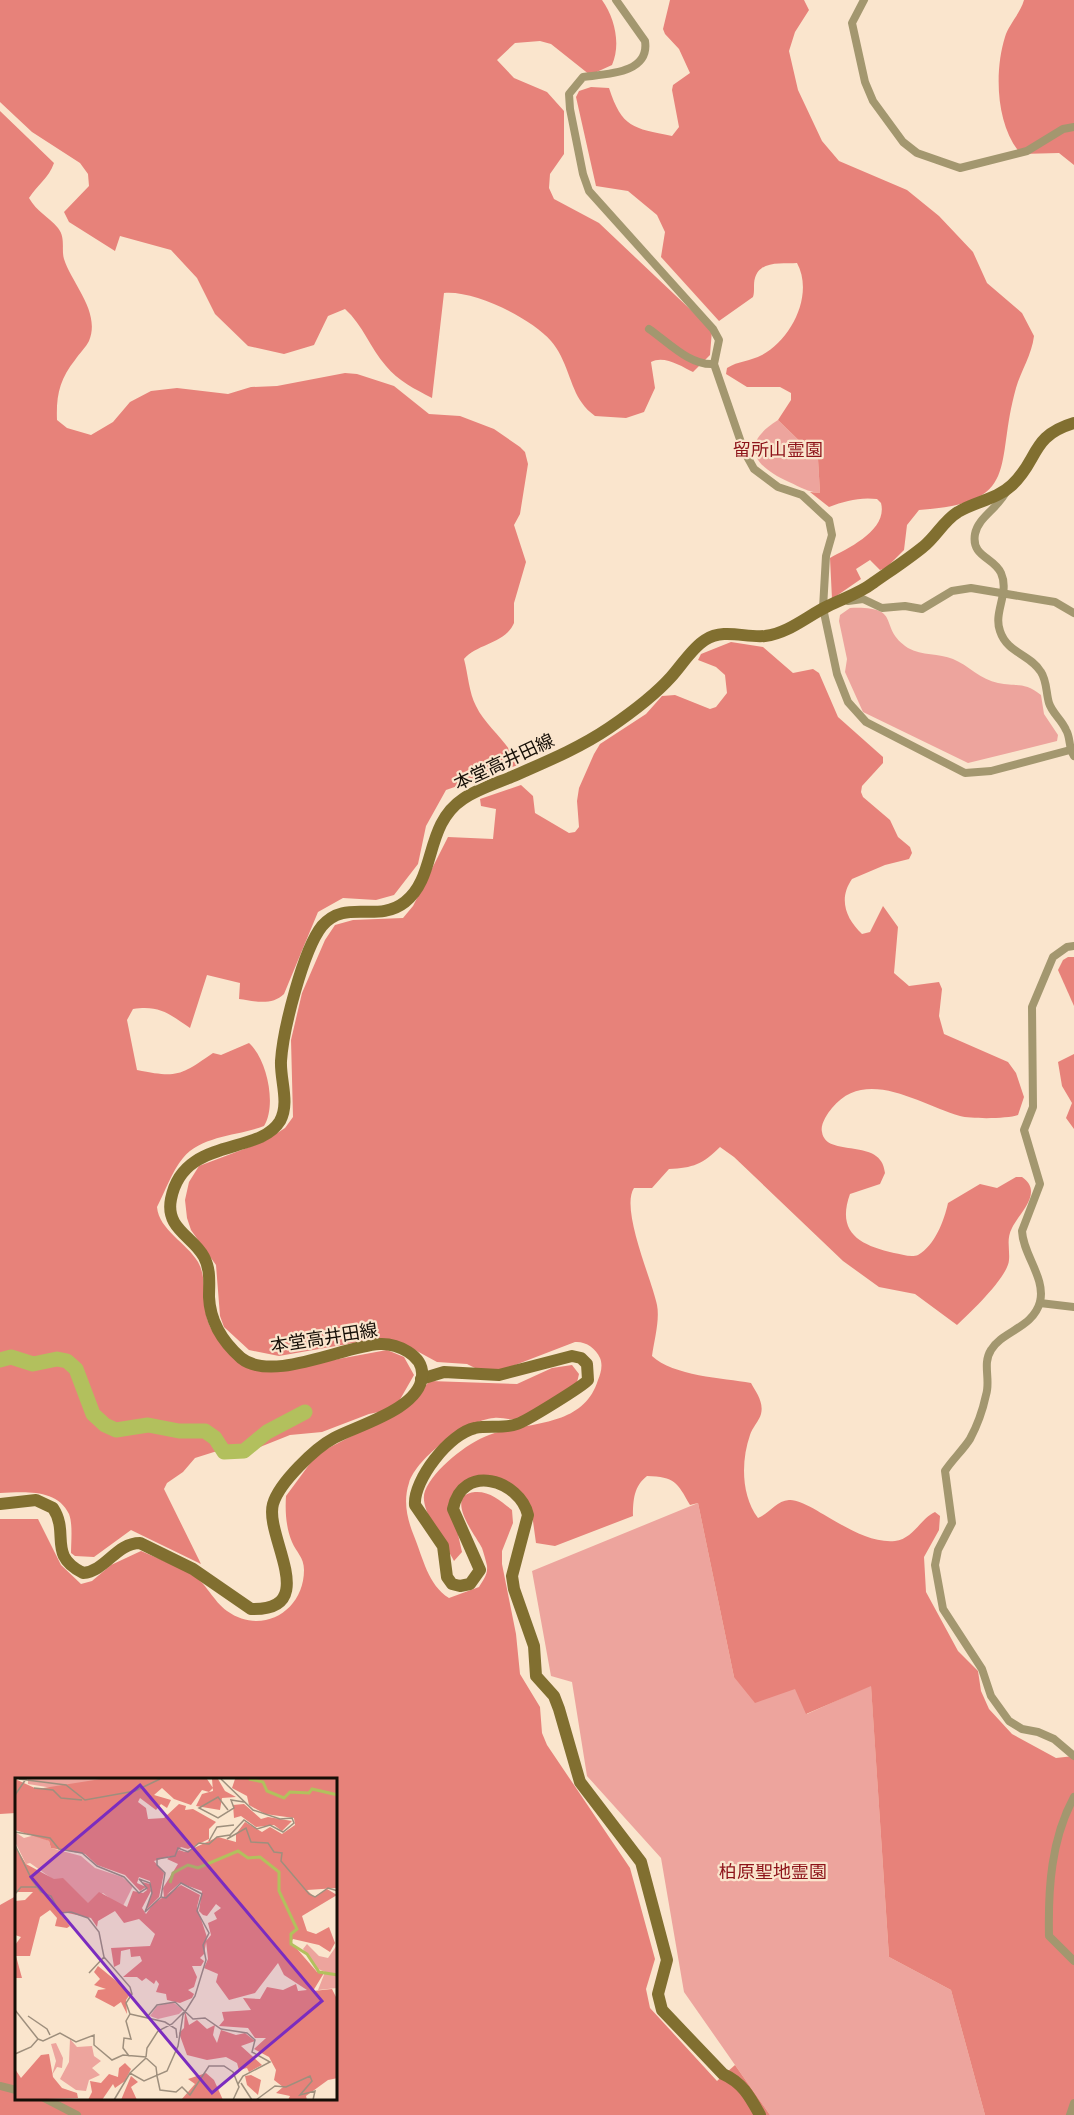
<svg xmlns="http://www.w3.org/2000/svg" width="1074" height="2115" viewBox="0 0 1074 2115" font-family="Signika,'Noto Sans JP',sans-serif">
<style>
.green{fill:#eda49d}
.forest{fill:#e7827a}
.lines{fill:none;stroke-linecap:round;stroke-linejoin:round}
.river{stroke:#b2c05d;stroke-width:15}
.street{stroke:#a3976f;stroke-width:8}
.secondary{stroke:#816f30;stroke-width:12}
.labels{text-anchor:middle;dominant-baseline:central;stroke-width:4.5;stroke-linejoin:round;paint-order:stroke}
.park-label{font-size:18px;fill:#8d1319;stroke:#fae5cd}
.street-label{font-size:18px;fill:#150e06;stroke:#fae5cd}
.inset-river{fill:none;stroke:#b2c05d;stroke-width:3}
.inset-road{fill:none;stroke:#9e8f7d;stroke-width:1.5}
.view{fill:#7b2cbf;fill-opacity:0.15;stroke:#7b2cbf;stroke-width:3}
.inset-edge{fill:none;stroke:#150e06;stroke-width:3}
</style>
<rect width="100%" height="100%" fill="#fae5cd"/>
<g class="green">
<path d="M778,420l40,39 2,34c-12,-1 -20,-6 -31,-11 -35,-16 -51,-37 -11,-62z"/>
<path d="M850,608c55,-2 26,19 58,40 14,8 31,5 45,11 15,6 28,21 45,24 19,4 26,-2 43,12l3,19 14,21 -1,6 -89,22 -105,-51 -18,-40 2,-13 -8,-38 1,-6z"/>
<polygon points="698,1503 734,1677 796,1689 807,1714 871,1685 889,1957 951,1990 985,2115 770,2115 684,1992 661,1858 587,1776 572,1682 551,1676 532,1571"/>
</g>
<g class="forest">
<path d="M0,0h602c13,18 19,45 10,65l-22,10 -39,-31 -11,-3 -25,2 -18,17 17,18 33,14 17,19v43l-14,20 -1,14 5,11 45,24 113,107 -2,25 -17,17c-12,-6 -29,-17 -42,-10l4,26 -11,24 -18,6 -31,-2c-5,-4 -10,-8 -13,-13 -12,-16 -15,-44 -31,-62 -20,-23 -77,-51 -107,-48l-12,105c-17,-9 -34,-17 -46,-32 -16,-18 -23,-41 -41,-57l-17,7 -14,29 -30,9 -36,-8 -33,-32 -18,-36 -26,-28 -51,-14 -5,15 -46,-29 -5,-10 25,-26 -1,-12 -8,-11 -48,-31 -32,-30z"/>
<path d="M670,0h134l5,10 -14,22 -6,19 9,39 24,51 17,20 68,29 32,26 34,36 14,31 35,30 12,23c-2,18 -13,35 -18,52 -22,78 7,115 -97,122l-12,15 -3,25 -18,18 -6,2 -10,-10 -14,9 5,10 -29,20 -2,-41c19,-10 58,-28 51,-55l-4,-4c-18,-2 -32,2 -48,8l-19,-15 10,1 -2,-34 -40,-39 13,-20v-7l-11,-6h-33l-21,-13 1,-6c11,-7 24,-7 35,-13 30,-16 52,-61 35,-92 -14,1 -37,-3 -42,15 -2,6 0,13 -2,19l-34,24 -58,-64 4,-25 -8,-17 -29,-24 -32,-5 -20,-89 3,-6 12,-4 18,1c13,40 24,40 63,48l7,-9 -7,-37 1,-5 17,-12 -11,-24 -14,-15 -2,-5z"/>
<path d="M1024,0h50v165l-15,-12 -38,1c-25,-28 -27,-82 -16,-117 4,-13 15,-23 19,-37z"/>
<path d="M0,111l54,52c-5,15 -17,22 -25,35 8,14 19,18 29,30 8,10 3,21 6,31 8,25 37,53 25,82 -3,6 -10,13 -14,19 -15,19 -19,35 -18,60l10,8 24,7 22,-13 17,-20 21,-11 26,-3 51,6 23,-7 26,-1 68,-13 12,1 37,12 35,28 31,2 34,13 26,18 5,5 3,12 -8,50 -6,11 12,37 -12,41v20c-9,21 -36,20 -50,36 4,15 5,34 12,47 10,21 34,37 42,59l-72,25 -20,36 -8,38 -24,31 -18,5 -33,-2 -25,14 -34,82c-12,12 -30,7 -45,5l1,-16 -33,-8 -17,53c-21,-14 -30,-23 -57,-19l-6,11 10,50c40,8 43,6 76,-17l8,2 28,-12c18,16 28,62 15,83 -25,10 -62,9 -81,32 -11,13 -18,34 -26,49 2,23 30,36 41,55 12,21 0,52 17,72 12,15 37,26 53,38l119,-22 17,7 10,18 -16,28 -10,7 -19,4 -47,18 -32,3 -30,12 -46,5 -19,6 -12,14 -16,11 -3,6 37,75 -70,-34 -37,27 -19,-1 -4,-3c0,-11 2,-29 -2,-39 -12,-26 -46,-22 -69,-21z"/>
<path d="M731,642l32,5 30,26 20,-4 6,4 19,44 45,40v6l-21,23 -1,6 2,5 27,23 8,17 12,10 2,6 -3,6 -24,6 -33,14c-14,20 -6,40 10,55l8,-2 13,-26 15,21 -4,46 15,13 30,-4 3,7 -3,27 5,18 64,28 8,11 8,24 -6,18c-11,4 -47,4 -58,1 -39,-11 -94,-50 -128,-8 -5,6 -12,17 -10,24 4,27 60,4 63,41l-5,11 -30,10c-14,39 10,51 44,59 7,1 17,5 24,2 17,-10 26,-34 30,-52l32,-19 17,4 19,-11h6c22,15 -2,35 -10,51 -6,11 -2,21 -3,32 -1,17 -39,53 -52,65l-42,-31 -36,-7 -36,-26 -109,-104 -14,-10c-17,17 -27,21 -51,22l-17,19h-18c-14,21 18,92 23,117 3,15 -3,36 -5,51 21,20 71,22 99,27 5,9 13,19 10,31 -2,7 -9,14 -11,21 -9,26 -9,60 8,83 12,-5 18,-17 31,-18 21,-2 67,45 106,41 18,-2 25,-22 40,-29l5,4 -1,14 -15,27 2,35 32,59 20,20 3,20 8,18 23,25 44,24 18,-2v359h-89l-34,-125 -62,-33 -18,-271 -65,28 -11,-25 -40,14 -21,-26 -36,-174 -8,2c-13,-23 -15,-28 -43,-29 -13,10 -14,24 -14,40l-78,30 -19,-3 -4,-29 -41,-38 -40,27 11,49 -8,9c-9,-18 -36,-53 -29,-70 9,-22 42,-48 64,-56 37,-14 94,-6 109,-55 3,-7 5,-15 2,-22 -4,-10 -15,-17 -25,-16l-78,30 -18,-2 -12,-6 -30,-2 -33,-18 -28,-5 -97,17 -30,-6 -25,-23 -4,-11 -4,-51 -25,-35 -4,-12 -2,-18 4,-18 10,-16 66,-25 20,-13 8,-11 -2,-77 11,-47 23,-53 10,-15 18,-5 50,-2 10,-12 35,-69 45,2 3,-30 -15,-3 -1,-7 41,-14 12,11 2,17 34,20 6,-1 4,-5 -2,-26 2,-13 15,-34 6,-10 46,-30 16,-18 13,-1 35,14 6,-2 11,-14 -2,-18 -9,-8 -18,-7 3,-6z"/>
<polygon points="1068,957 1074,957 1074,1006 1058,970 1063,960"/>
<polygon points="1074,1054 1074,1129 1066,1118 1072,1103 1062,1086 1058,1062"/>
<path d="M572,1365l7,9 -3,13c-16,9 -33,24 -51,31 -11,4 -21,-1 -31,0 -27,2 -77,39 -85,65 -6,18 -2,36 5,53 9,22 14,49 35,62l30,-11c4,-7 9,-12 8,-21 -1,-5 -3,-12 -5,-18 -6,-12 -39,-53 -7,-56 15,-1 26,9 37,18l1,13 -11,28v13l14,70 4,40 20,33 2,26 5,12 83,123 25,91 -9,30 4,19 67,73 18,-16 35,50h-770v-210l16,-9v202h320v-319h-320v34l-16,1v-295h38l23,46 20,19 11,-3 19,-16 30,-14c16,7 34,14 50,23 15,8 22,27 36,37 35,25 77,0 77,-41 0,-13 -8,-18 -12,-28 -6,-14 -7,-31 -6,-46l31,-42 83,-43 30,-30 87,3 35,-16z"/>
</g>
<g class="lines">
<polyline class="river" points="0,1360 11,1357 33,1364 57,1359 67,1361 76,1369 93,1414 105,1425 116,1430 148,1425 179,1431 205,1431 215,1438 224,1452 244,1451 267,1432 305,1412"/>
<g class="street">
<path d="M616,0l29,41c5,33 -39,33 -62,36l-14,17 1,15 13,65 6,17 124,138 6,11 -5,24 30,87 10,18 24,18 24,8 27,25 3,15 -6,21 -3,52 14,66 11,28 18,20 99,51 26,-2 79,-21"/>
<polyline points="864,0 852,23 865,82 873,101 903,142 917,153 960,168 1027,151 1063,129 1074,127"/>
<path d="M649,329c19,13 41,37 65,35"/>
<path d="M1007,490c-8,18 -29,27 -32,44 -4,23 19,23 26,39 9,20 -8,39 -1,58 7,22 30,23 41,41 6,9 5,21 8,31 3,10 13,17 17,27 5,8 2,17 8,26"/>
<polyline points="848,601 863,599 882,608 905,606 922,609 952,591 971,588 1055,602 1074,613"/>
<path d="M1074,946l-7,1 -14,10 -21,50 1,100 -9,23 16,54 -18,47c1,24 24,47 18,71 -7,26 -38,29 -49,48 -9,14 0,30 -5,45 -3,14 -9,31 -16,44 -7,11 -18,21 -25,32l7,52 -14,27 -3,15 8,44 39,60 9,27 18,25 13,8 16,3 16,7 20,17"/>
<polyline points="1040,1303 1074,1307"/>
<path d="M1074,1797c-23,42 -26,92 -25,139l25,25"/>
<polyline points="0,2086 16,2090"/>
<polyline points="44,2098 77,2115"/>
<polyline points="1070,2115 1074,2103"/>
</g>
<g class="secondary">
<path d="M421,1379l23,-7 55,3 73,-19 9,2 6,6 1,16c-5,6 -63,42 -71,44 -13,5 -29,1 -42,4 -25,5 -62,52 -60,77l28,41 4,31 5,7 8,2 10,-2 10,-14 -27,-61c9,-47 67,-29 75,6l-16,61 2,13 20,57 2,30 18,20 5,13 21,73 61,80 26,98 -9,34 4,16 61,64c20,9 27,23 37,41"/>
<path d="M0,1504l36,-4 17,8c17,26 -6,47 30,65 23,-2 33,-30 57,-30l53,26 58,40c71,2 13,-73 22,-105 6,-21 42,-56 61,-66 24,-13 86,-29 88,-62 2,-21 -25,-33 -43,-32 -35,2 -107,39 -138,14 -18,-16 -31,-37 -32,-61 0,-13 2,-27 -5,-40 -11,-21 -39,-28 -33,-58 12,-63 88,-43 109,-78 10,-18 0,-41 1,-60 2,-31 22,-111 41,-135 24,-28 55,-2 83,-24 32,-25 19,-77 58,-103 13,-9 31,-15 46,-21 34,-15 69,-29 100,-50 22,-15 44,-31 62,-51 11,-12 21,-29 34,-37 19,-12 40,-2 60,-4 24,-3 42,-20 63,-30 16,-8 32,-13 45,-23 17,-12 34,-23 50,-36 13,-10 21,-27 35,-35 18,-11 38,-12 54,-27 27,-25 18,-49 62,-62"/>
</g>
</g>
<g class="labels">
<g class="park-label">
<text x="778" y="450">留所山霊園</text>
<text x="773" y="1872">柏原聖地霊園</text>
</g>
<g class="street-label">
<text transform="translate(504 762) rotate(-25)">本堂高井田線</text>
<text transform="translate(324 1338) rotate(-9)">本堂高井田線</text>
</g>
</g>
<g transform="translate(15 1778)">
<rect width="322" height="322" fill="#fae5cd"/>
<path d="M13,1h120l-89,10 -31,-5zM0,54l9,6 11,-3 14,6 2,7 30,8 14,12 27,9 11,9 -11,22 -19,-15 -15,11 -58,-41 -4,1 -11,-22zM292,166l12,12 9,2 9,-13v43l-19,2 7,-18 -9,-4 -13,-19zM158,224l10,8 -4,4 -21,5 -8,-3 7,-10zM55,261l7,8 15,-1 2,10 7,5 -9,7 8,7 -11,5 -3,11 -10,-1 -16,-11 9,-17zM41,265l7,15 -1,10 -5,-1 -5,8 4,-14 -5,-17z" fill="#eda49d"/>
<path d="M0,1l22,10 64,-10h106l6,9 -4,4 -7,-2 -11,15 -17,-6 -12,-11 -8,7 17,5 -4,8 -6,-4 -5,6 -16,-12 -2,4 8,6 2,11 16,-1 15,-14 7,2 -1,4 8,-1 23,13 -7,7v10l-21,10 -7,-2 -7,8 -20,6 10,12 -5,24 -14,14 7,-17 -2,-13 -11,-4 -2,6 9,4 -6,4 -15,-16 -28,-10 -12,-11 -34,-6 -2,-7 -34,-11zM197,1h6l7,12 11,6 -14,1 -2,12 -24,-4 6,-12 11,-3zM220,1h102v109l-30,2 7,7 13,-8 10,6 -35,21 5,15 9,3 13,-7 6,16 -5,9 -11,-7 -26,-6 -2,3 26,30 7,1 -11,18 19,-2 5,10 1,79 -10,2 -22,16 1,4h-19l2,-4 -14,-3 7,-6 -9,-7 2,-10 -7,-13 -15,-8 12,-11h-11l-7,-10 -29,-2 5,-6 -2,-8 29,-2 -8,-12 17,1 7,-12 16,3 13,-6 2,7 9,-1 -23,-15 -6,-12 -23,30 -26,7 -13,-18 2,-8 -14,-6 4,-9 -2,-18 5,-6 -3,-12 9,-4 -3,-6 7,-5 -5,-4 -9,12 -4,-1 -4,-4 3,-20 -22,-8 -16,14 -1,-9 15,-24 -11,-5 12,-9 6,2 33,-15 18,5v-8l9,-12 17,10 8,-5 12,7 13,-9 -1,-7 -29,-4 -16,-9 -2,-9 -15,-8zM229,26l17,15 7,-2 24,4 -10,10 -8,-6 -18,2 -15,-11 -7,2 -1,-13zM0,68l11,18 28,15 9,-1 25,25 11,-11 28,15 6,-16 10,2 4,-3 -5,-8 8,2 1,7 -9,17 4,6 7,-10 28,-19 19,10 -3,12 10,30 -3,17 -4,4 4,3 -3,5h-9l5,11 -3,10 -6,3 6,4 -2,4 -12,5 -13,-3 -1,-6 -10,-2 3,-8 -3,-4 -2,4 -8,-6 -4,3 -5,-4h-14l19,-16 -2,-5 -9,1 -1,-8 -9,2 -1,13 -6,3 -3,-19 39,-2 5,-12 -16,-15 -15,4 -9,-12 -17,10 -1,6 -6,-9 -28,-6 -2,3 9,11 -3,2 -12,-2 2,-8 -7,-8 -10,7 -10,39h-14l6,22h-7v-33l6,-8 -6,-2v-34l10,-1 8,-8h-18zM83,188l33,27 -5,7 1,14 -6,-12 -7,5 -19,-10 3,-7 8,-1 -12,-4 6,-6 -6,-7zM170,233l4,14 8,-5 10,9 8,-4 -2,10 4,8 4,-13 15,5 9,-2 10,8 -14,5 21,19 -13,7 -2,-4 -8,2 -2,-7 -11,-6 -19,3 -20,-5 -8,-22 5,-5zM34,276l4,23 9,11 15,5 1,5 -63,2v-31l6,9 20,-23zM110,285l6,6 -6,12 -10,7 -2,-4 -11,16h-14l4,-8 -2,-11 11,2 8,-9 9,3 1,-9zM191,295l8,7 9,20h-42l14,-16 -7,-5zM236,297l10,5 -3,15 -11,-10 -2,-9zM116,298l7,6 -7,5 6,13h-16z" fill="#e7827a"/>
<path class="inset-river" d="M234,1l14,3 4,9 17,7 6,-6 19,1 3,-4 26,6M155,105l3,-10 15,-8 10,3 40,-17 10,7 12,-1 19,15v19l18,38 -6,5v10l16,10 12,18 19,3"/>
<path class="inset-road" d="M4,1l47,6 19,15 50,-9 25,-12M19,10l19,2 8,8 21,2M0,17l11,-16M213,32l-10,-13 -19,11 19,10 16,-10 -3,-8 13,2M0,54l35,6 9,11 23,4 15,13 27,11 15,16 8,-5 -8,-9 11,4 2,10 -7,19 16,-15M216,58l-4,3 19,-11 5,14 17,1 6,9 8,1 -1,8 28,33 6,3 13,-9 10,3M194,63l8,-14 17,-2M0,67l17,35 9,12 10,4 9,17 11,-1 17,6 11,14 5,25 -15,16M0,116l6,-7h16M89,179l26,30 2,7 -6,9 4,11M0,232l23,29M115,236l35,8 11,7 1,9M13,238l19,13 3,6M133,238l9,-11 18,-3 18,17 12,-1 16,11 26,4 8,7 -3,12 18,10 -27,14 -5,8M23,261l5,2 17,-8 16,9 18,-7v10l18,15 11,-5 23,2M0,276l16,-7 7,-8M114,278l-6,-8 1,-10 7,1 -5,-18 4,-7M131,279l1,-9 11,-17 14,-7 12,-12M131,280l10,9 1,8M115,295l16,-15M142,298l3,14 16,2 6,-5 8,8 19,-29h15l9,6 6,15 -6,13M226,305l11,17M99,322l16,-27 14,8 23,-10 11,-25 5,-31 12,-19 11,-36 -3,-15 6,-12 -12,-22 5,-17 -21,-11 -15,15 -5,-1 4,-24 -8,-8v-6l18,-3 3,-8 10,4 11,-9 10,1 8,-7 13,-2 14,-15 13,9 13,-4 13,7 11,-9 -2,-5 -12,1 -27,-9 -32,-31M241,322l19,-14 11,1 24,-11 2,5 -12,14 15,-4 -2,9"/>
<path class="view" d="M125,7l182,216 -110,92 -181,-216z"/>
<rect width="322" height="322" class="inset-edge"/>
</g>
</svg>
